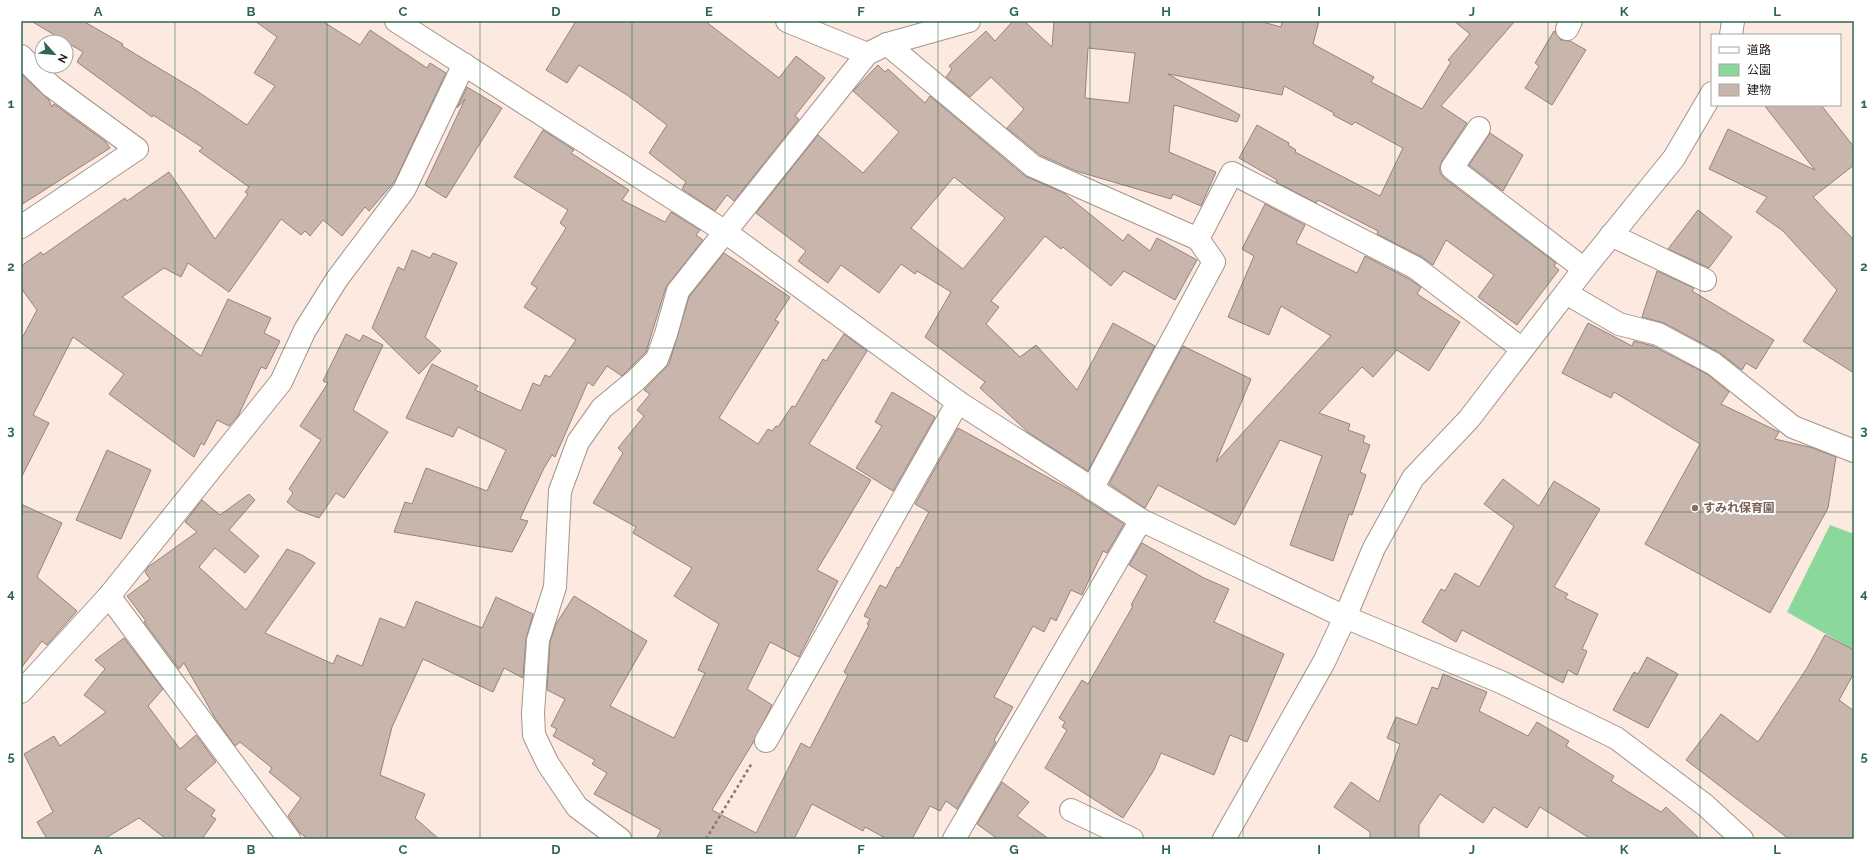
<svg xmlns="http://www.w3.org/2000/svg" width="1875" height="860" viewBox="0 0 1875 860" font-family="Raleway,'Noto Sans JP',sans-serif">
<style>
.green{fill:#8cd79b}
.building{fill:#c8b6ac;stroke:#95847b;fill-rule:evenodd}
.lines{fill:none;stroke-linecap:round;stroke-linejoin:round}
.minor-casing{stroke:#a5948a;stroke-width:24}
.path{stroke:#837871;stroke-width:2.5;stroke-dasharray:3 3;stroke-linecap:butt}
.minor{stroke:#fff;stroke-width:22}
.grid{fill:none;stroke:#2e674f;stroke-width:1;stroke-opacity:0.55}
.education-dot{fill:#8d6e63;stroke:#fff;stroke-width:1.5}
.labels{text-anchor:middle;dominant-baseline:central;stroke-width:4;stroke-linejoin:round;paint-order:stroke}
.education-label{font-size:12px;font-weight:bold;fill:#785e54;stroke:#fff;text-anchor:start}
.neatline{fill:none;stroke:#2e674f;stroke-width:1.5}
.grid-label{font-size:13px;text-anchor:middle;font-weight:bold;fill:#2e674f}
</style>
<rect width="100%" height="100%" fill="#fceae0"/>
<polygon class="green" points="1830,525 1854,534 1854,650 1787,612"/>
<g class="building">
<polygon points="31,21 83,21 123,44 122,46 197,91 247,125 275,86 254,73 277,37 255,21 322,21 360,45 370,30 427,68 430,63 446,73 395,181 369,211 365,207 342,236 323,220 310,236 305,231 301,235 281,219 229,292 188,263 181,277 164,268 122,297 201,356 228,299 271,318 264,333 280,341 266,369 261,367 238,416 229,426 217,420 204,445 201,443 194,457 109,394 124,374 73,337 33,415 49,423 21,478 21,340 37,310 21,288 21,266 41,252 43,255 125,198 127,201 169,172 215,239 248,194 245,192 249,187 199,151 203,148 153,115 152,117 77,62 83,52"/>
<polygon points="576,21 705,21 779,78 796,56 825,78 795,116 799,119 734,201 727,195 715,211 682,189 686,182 649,153 667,125 627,95 579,65 567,83 546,70"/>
<path d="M1013,21h11l28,26 2,-26h205l22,6 1,-6h37l-6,23 61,33 -3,5 51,27 29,-47 -3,-2 22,-26 -16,-13h61l-74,85 26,17 -25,38 -2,6v6l4,5 112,85 -2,3 5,4 -42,55 -39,-28 16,-22 -48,-35 -13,25 -11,-8 -45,-23 1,-3 -60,-31 -2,3 -40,-21 1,-2 -38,-22 18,-33 32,18 -1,2 8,5 -1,2 85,44 23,-48 -48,-26 -3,3 -19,-10 1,-2 -50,-27 -2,9 -114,-21 72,41 -3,7 -63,-17 -5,47 47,20 -15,34 -28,-12 -2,5 -95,-28 -36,-16 -33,-27 17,-19 -33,-32 -21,20 -24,-20 6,-8 -3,-3 37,-35 9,10zM1088,48l47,5 -6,50 -44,-5z"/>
<polygon points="1554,31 1561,40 1570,41 1586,50 1552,105 1525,88 1539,66 1535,63"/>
<path d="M878,65l7,7 3,-3 37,34 5,-7 95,80 39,17 59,48 5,-7 22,17 7,-13 40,22 -22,40 -51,-29 -13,15 -48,-39 -2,2 -16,-13 -54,65 8,6 -13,17 34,33 16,-12 41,45 36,-67 42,23 -67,125 -59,-38 -49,-45 5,-6 -60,-45 26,-45 -34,-21 -2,3 -14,-10 -22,29 -38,-28 -13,18 -30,-22 8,-10 -50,-38 62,-78 45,38 36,-41 -46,-41zM954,177l51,41 -42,51 -52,-41z"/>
<polygon points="21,74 49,100 52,107 54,104 106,142 110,148 21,205"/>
<polygon points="467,87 502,108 446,198 425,185 465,99 457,108"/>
<polygon points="1764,105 1821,105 1854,147 1854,165 1813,197 1854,240 1854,373 1803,341 1837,290 1783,231 1756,212 1767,197 1709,169 1728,129 1815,170"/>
<polygon points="543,130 574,150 571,153 629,190 622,200 665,222 671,212 700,230 696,235 703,240 666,287 646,352 622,376 607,366 593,386 588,382 555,457 552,455 544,468 520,519 528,521 512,552 394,532 405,502 412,504 426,468 487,491 506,450 458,427 453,437 406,418 432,364 478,386 475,390 521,411 533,383 540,386 545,375 550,377 576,340 524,307 537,288 531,284 566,228 560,223 568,210 514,177"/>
<polygon points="1490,133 1523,155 1503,191 1469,165"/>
<polygon points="1265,204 1305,225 1296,243 1357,273 1365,256 1409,279 1421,287 1417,294 1460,322 1429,371 1397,350 1373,377 1362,367 1319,413 1350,424 1348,430 1365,436 1363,442 1370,445 1360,472 1366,475 1352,515 1349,514 1333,561 1290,545 1322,456 1280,440 1235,525 1158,485 1145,508 1109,484 1183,346 1251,379 1216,462 1331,336 1281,306 1269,335 1228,317 1254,256 1242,249"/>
<polygon points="1698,210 1732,237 1709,268 1668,249"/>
<polygon points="412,250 430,258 433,253 457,263 425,337 441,351 419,374 372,328 398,267 404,270"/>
<polygon points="724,253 790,297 775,320 779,322 719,418 758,444 768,429 772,431 776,426 778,427 792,406 795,407 823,359 826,361 844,334 867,351 809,444 871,480 817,570 838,581 799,657 770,642 747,689 772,705 754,741 712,810 756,833 801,743 810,748 848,675 844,672 869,625 867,624 870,619 864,616 880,585 886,588 897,567 899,568 929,512 915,504 958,428 1069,489 1124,524 1107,553 1103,551 1082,595 1071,590 1056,621 1051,618 1044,632 1033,626 994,697 1013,707 994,740 996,742 957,809 946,801 940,811 930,806 912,839 887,839 865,827 863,831 812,804 794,839 656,839 661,830 594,794 607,773 592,764 595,760 553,736 557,729 551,726 565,699 547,690 550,642 556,624 574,596 647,641 610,706 674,738 705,673 698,670 719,624 674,596 692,568 633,533 636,527 593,503 623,453 618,448 644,416 637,410 650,394 644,390 669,364 689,297"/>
<polygon points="1657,271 1694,288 1692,291 1774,340 1756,369 1746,363 1742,370 1720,353 1664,323 1642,317"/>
<polygon points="1588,323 1632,346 1634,341 1653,346 1707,374 1729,392 1721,404 1779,432 1775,439 1813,448 1836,457 1828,508 1770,613 1645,544 1700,444 1614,392 1611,398 1562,373"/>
<polygon points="346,334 360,341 363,335 383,345 353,410 388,432 344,498 336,493 319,518 297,510 287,502 293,493 289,489 321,440 300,426 328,383 323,381"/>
<polygon points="892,392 935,417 893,491 856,468 882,426 875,422"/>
<polygon points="107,450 151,470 121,539 76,520"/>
<polygon points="1503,479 1539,506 1554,481 1600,509 1554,587 1568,594 1565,598 1598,614 1582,649 1587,651 1577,675 1568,670 1563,683 1462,630 1456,642 1422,622 1441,589 1445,591 1455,573 1479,587 1514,526 1484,504"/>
<polygon points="249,494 255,500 229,530 259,556 245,573 215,548 199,567 246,610 287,549 302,555 315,563 265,633 333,664 337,655 362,666 380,618 405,628 416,601 482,628 496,597 533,614 526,639 523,678 504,668 493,692 423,659 392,727 380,775 425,794 415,818 439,839 308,839 300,833 288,816 301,798 269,772 272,768 240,742 235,746 215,718 184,663 179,669 144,622 146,621 127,596 150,579 145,572 148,567 197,532 185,522 202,500 220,515"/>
<polygon points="21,504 62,523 37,577 77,611 47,645 42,641 21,668"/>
<polygon points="1142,543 1204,578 1229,589 1214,622 1284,654 1247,742 1230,735 1214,775 1161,753 1154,770 1123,818 1045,768 1067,730 1062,727 1065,722 1059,718 1082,680 1088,684 1133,606 1131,605 1147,576 1129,565"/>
<polygon points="1825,635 1854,650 1854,673 1839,700 1854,711 1854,839 1789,839 1686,760 1721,714 1758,742 1807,668"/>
<polygon points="124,638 163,689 148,706 180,749 196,735 216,762 185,789 215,810 211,816 216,819 202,839 166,839 139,818 104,839 47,839 37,822 53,812 24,754 54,736 60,746 106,712 84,695 105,669 95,660"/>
<polygon points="1647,657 1678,674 1648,728 1613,710 1634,672 1638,674"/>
<polygon points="1443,674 1487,692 1479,711 1528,736 1537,722 1569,741 1566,746 1614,776 1611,781 1661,812 1666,807 1700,839 1591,839 1540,807 1527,828 1494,807 1483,823 1440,794 1419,825 1419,839 1370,839 1370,832 1334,807 1351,782 1379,802 1400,744 1387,738 1396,717 1417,725 1432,687 1438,689"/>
<polygon points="1002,782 1029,802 1017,816 1049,839 998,839 977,824"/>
</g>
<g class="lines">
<defs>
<g id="minor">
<polyline points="396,21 724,231 958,402 1141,520 1345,617 1503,683 1616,738 1705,805 1742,839"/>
<polyline points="787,21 867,54"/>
<polyline points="1567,29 1571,21"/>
<polyline points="1731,35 1733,21"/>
<polyline points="887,44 1033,166 1198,239 1232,173 1416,268 1522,349"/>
<polyline points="21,56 51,86 137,149 21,227"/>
<polyline points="1479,128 1452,168 1584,269"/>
<polyline points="1611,235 1705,280"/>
<polyline points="1566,293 1619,324 1658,334 1714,364 1793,427 1854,451"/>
<polyline points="1092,489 1214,262 1198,239"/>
<polyline points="109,596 289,839"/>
<polyline points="21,692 109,596 281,382 305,330 337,279 404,190 464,64"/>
<polyline points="766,741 958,402"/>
<polyline points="1071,810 1132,839"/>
<polyline points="620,839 577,807 548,764 534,735 533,713 538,640 555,587 560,491 578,442 602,408 636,380 657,359 666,334 678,291 867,54 887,44 969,21"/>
<polyline points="954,839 1141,520"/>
<polyline points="1224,839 1324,662 1345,617 1374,548 1413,478 1469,419 1584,269 1674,158 1712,93"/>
</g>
</defs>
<use href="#minor" class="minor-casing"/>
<polyline class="path" points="706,839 752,763"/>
<use href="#minor" class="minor"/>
</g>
<path class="grid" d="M175,21v818M327,21v818M480,21v818M632,21v818M785,21v818M938,21v818M1090,21v818M1243,21v818M1395,21v818M1548,21v818M1700,21v818M21,185h1833M21,348h1833M21,512h1833M21,675h1833"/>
<circle class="education-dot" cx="1695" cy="508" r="4"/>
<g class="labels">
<g class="education-label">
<text x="1703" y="508">すみれ保育園</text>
</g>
</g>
<rect width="1875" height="860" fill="none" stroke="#ffffff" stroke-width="44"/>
<rect x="1711" y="34" width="130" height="72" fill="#ffffff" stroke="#a6a3a2"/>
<rect x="1719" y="47" width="20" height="6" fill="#ffffff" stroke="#a6a3a2"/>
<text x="1747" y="54" font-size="12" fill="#201a16">道路</text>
<rect x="1719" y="64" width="20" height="12" fill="#8cd79b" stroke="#a6a3a2"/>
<text x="1747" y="74" font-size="12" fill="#201a16">公園</text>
<rect x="1719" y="84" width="20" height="12" fill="#c8b6ac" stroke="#a6a3a2"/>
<text x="1747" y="94" font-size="12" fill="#201a16">建物</text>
<g transform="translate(54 54) rotate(117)"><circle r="19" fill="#ffffff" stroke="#a6a3a2"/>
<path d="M0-3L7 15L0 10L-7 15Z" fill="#2e674f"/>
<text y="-6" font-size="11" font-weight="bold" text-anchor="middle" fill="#201a16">N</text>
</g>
<rect x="22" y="22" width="1831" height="816" class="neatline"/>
<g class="grid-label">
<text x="98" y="16">A</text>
<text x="251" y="16">B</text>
<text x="403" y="16">C</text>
<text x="556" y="16">D</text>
<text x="709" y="16">E</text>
<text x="861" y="16">F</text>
<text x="1014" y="16">G</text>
<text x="1166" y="16">H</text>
<text x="1319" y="16">I</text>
<text x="1472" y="16">J</text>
<text x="1624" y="16">K</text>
<text x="1777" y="16">L</text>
<text x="11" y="108">1</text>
<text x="1864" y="108">1</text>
<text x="11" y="271">2</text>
<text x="1864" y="271">2</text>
<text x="11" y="435">3</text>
<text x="1864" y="435">3</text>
<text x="11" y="598">4</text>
<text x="1864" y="598">4</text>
<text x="11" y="761">5</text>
<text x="1864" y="761">5</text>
<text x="98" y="854">A</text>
<text x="251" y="854">B</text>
<text x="403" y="854">C</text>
<text x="556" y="854">D</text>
<text x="709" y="854">E</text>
<text x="861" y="854">F</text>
<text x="1014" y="854">G</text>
<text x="1166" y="854">H</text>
<text x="1319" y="854">I</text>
<text x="1472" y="854">J</text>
<text x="1624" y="854">K</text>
<text x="1777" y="854">L</text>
</g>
</svg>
